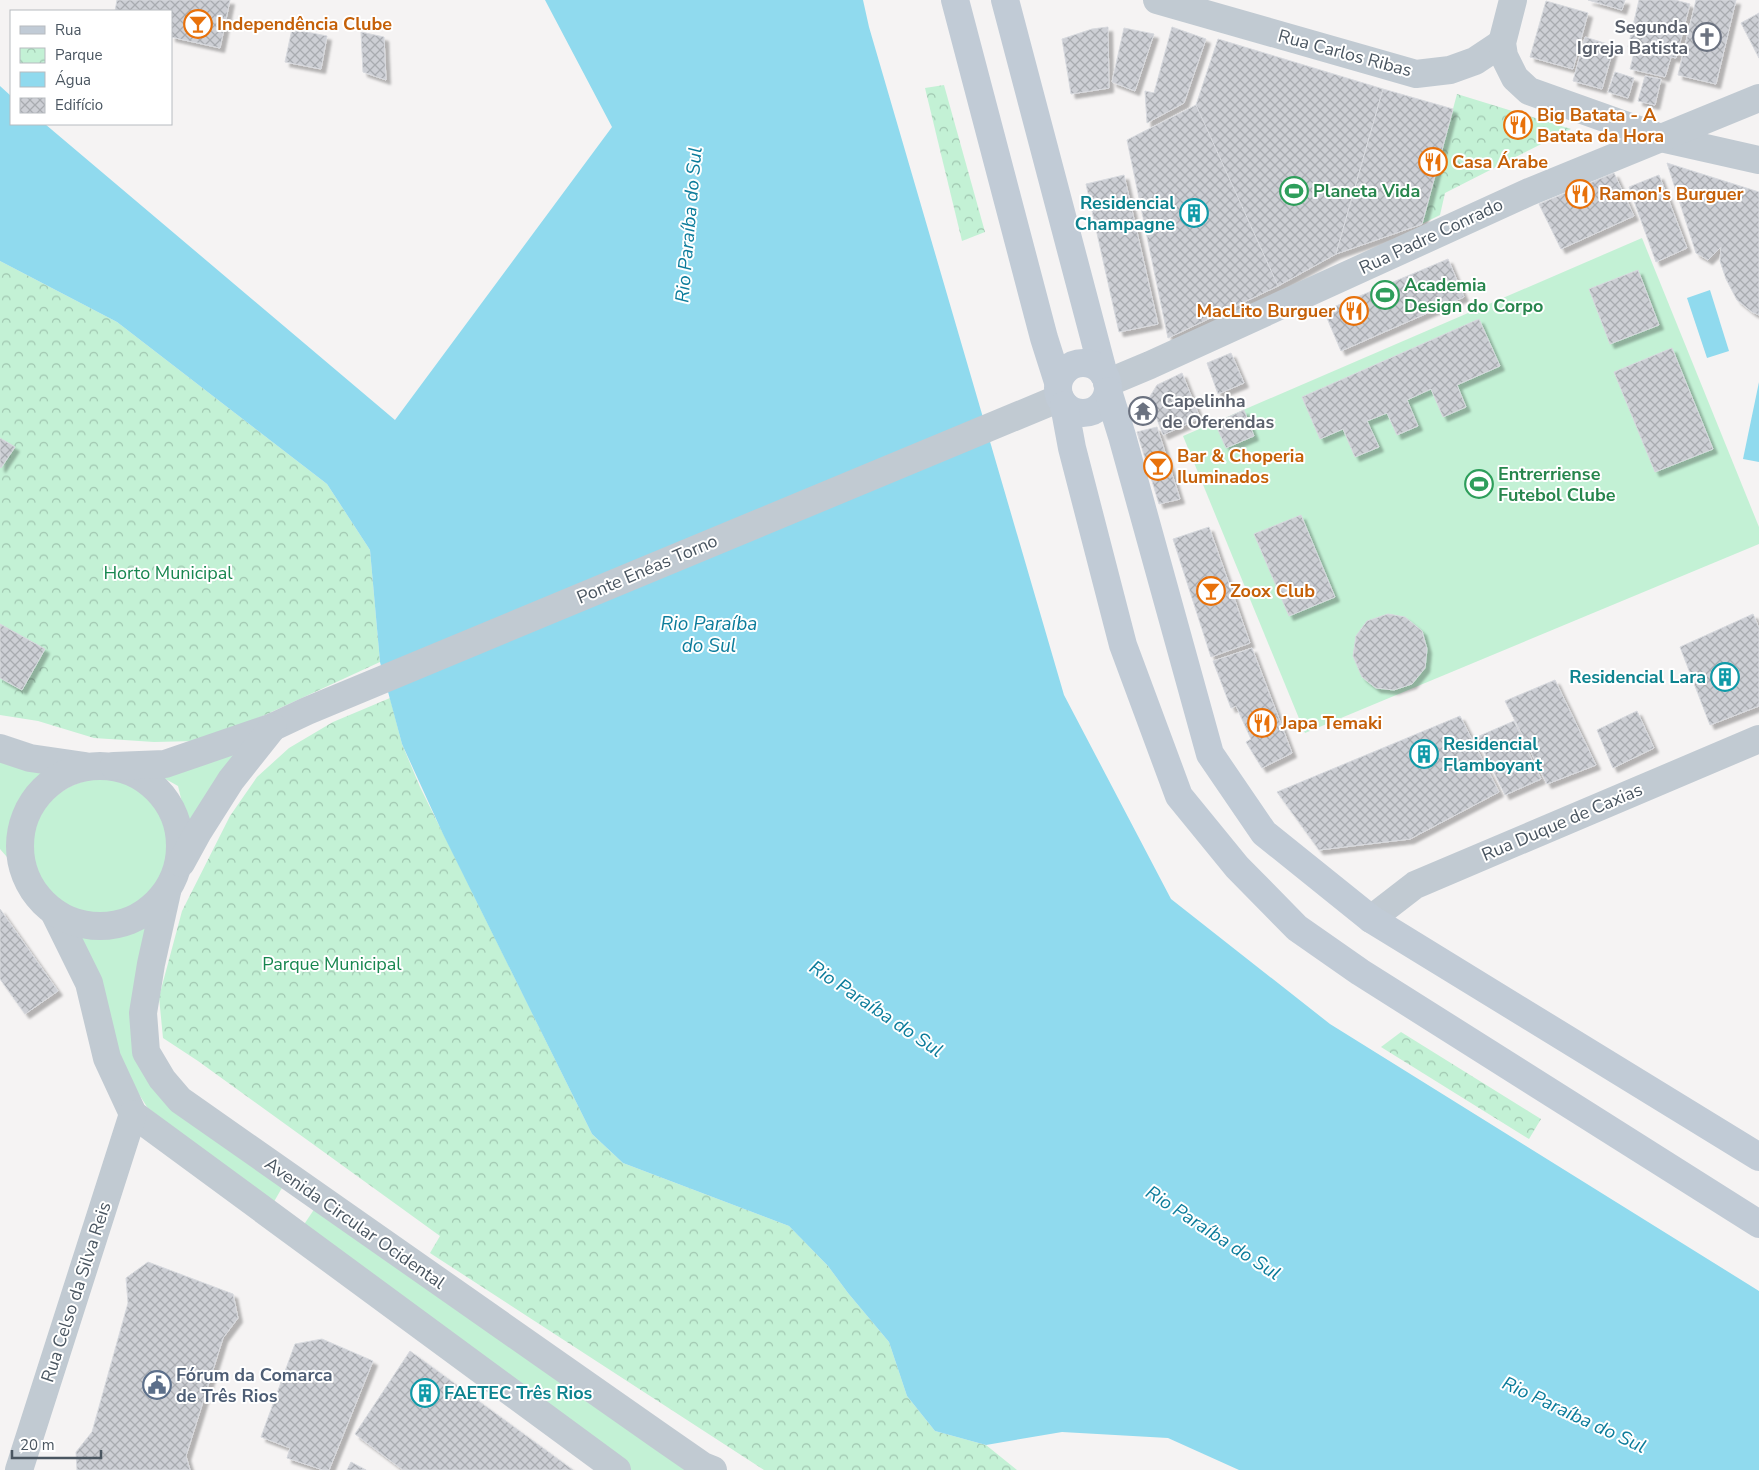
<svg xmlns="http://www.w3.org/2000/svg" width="1759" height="1470" viewBox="0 0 1759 1470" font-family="'Nunito Sans',sans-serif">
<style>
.green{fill:#c3f1d5}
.park{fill:url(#park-crowns)}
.water{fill:#90daee}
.building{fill:url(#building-cross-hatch);stroke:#d7d9de;filter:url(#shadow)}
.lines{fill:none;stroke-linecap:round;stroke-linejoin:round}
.minor{stroke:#c1cad2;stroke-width:28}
.tertiary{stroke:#c1cad2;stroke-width:28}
.secondary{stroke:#c1cbd6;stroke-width:28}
.labels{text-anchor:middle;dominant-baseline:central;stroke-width:4;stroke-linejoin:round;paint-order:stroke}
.food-label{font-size:18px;font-weight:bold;fill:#c56008;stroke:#fff;text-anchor:start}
.worship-label{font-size:18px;font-weight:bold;fill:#5b616d;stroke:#fff;text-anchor:end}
.street-label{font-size:18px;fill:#4a5661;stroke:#fff}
.leisure-label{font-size:18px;font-weight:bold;fill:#27864d;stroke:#fff;text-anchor:start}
.culture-label{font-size:18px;font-weight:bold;fill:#0d838f;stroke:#fff;text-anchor:end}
.park-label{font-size:18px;fill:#17864f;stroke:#fff}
.service-label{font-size:18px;font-weight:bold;fill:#4e5e75;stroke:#fff;text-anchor:start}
.water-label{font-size:19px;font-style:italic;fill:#0c7c9b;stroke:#fff}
</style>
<defs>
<pattern id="park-crowns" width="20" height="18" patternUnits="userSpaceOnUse" patternTransform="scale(1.25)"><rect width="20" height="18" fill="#c3f1d5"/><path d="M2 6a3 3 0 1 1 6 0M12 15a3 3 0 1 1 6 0" fill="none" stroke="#a0c6b0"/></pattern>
<pattern id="building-cross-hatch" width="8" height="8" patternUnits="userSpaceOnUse" patternTransform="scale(1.25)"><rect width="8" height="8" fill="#cdcfd5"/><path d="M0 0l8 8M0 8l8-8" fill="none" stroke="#a8abb0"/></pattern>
<filter id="shadow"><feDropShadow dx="4.5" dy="4.5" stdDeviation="1" flood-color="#0004"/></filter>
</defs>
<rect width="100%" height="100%" fill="#f5f3f3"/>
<g class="green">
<polygon points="1642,238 1759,527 1759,544 1305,733 1183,436"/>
<polygon points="256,740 191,839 178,786 146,768"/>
<path d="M0,751l50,24c-6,4 -13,9 -19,14 -21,24 -19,55 -11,83l-20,-23z"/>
<circle cx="102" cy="849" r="70"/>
<polygon points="152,922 157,1078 287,1179 271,1207 147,1107 127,1075 67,929 118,936"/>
<polygon points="319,1202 710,1470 626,1470 299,1232"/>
</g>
<g class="park">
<polygon points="944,85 985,232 962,241 925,88"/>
<polygon points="1457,94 1571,129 1445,193 1440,215 1422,224"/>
<polygon points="0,261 117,322 327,484 370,550 380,662 243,725 196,741 154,742 94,738 38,721 0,715"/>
<polygon points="390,698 402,744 420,787 592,1134 623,1163 789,1226 828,1266 848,1293 889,1342 907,1396 935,1431 986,1445 1017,1470 764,1470 430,1253 440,1236 198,1061 163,1038 159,997 182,911 230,816 257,777 289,748 333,722"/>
<polygon points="1401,1032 1541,1119 1529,1139 1381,1047"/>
</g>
<g class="water">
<polygon points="545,0 863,0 869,27 1064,695 1171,899 1330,1024 1759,1291 1759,1470 1239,1470 1168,1438 1062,1432 986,1445 935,1431 907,1396 889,1342 848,1293 828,1266 789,1226 623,1163 592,1134 443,834 402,744 380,662 370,550 327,484 117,322 0,261 0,86 11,96 11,124 45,124 395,420 612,127"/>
<polygon points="1710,290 1729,351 1707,358 1687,298"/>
<polygon points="1759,382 1759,462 1743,459"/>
</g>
<g class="building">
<polygon points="117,0 230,0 220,48 171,37 171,11 115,11"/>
<polygon points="1588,0 1625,0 1622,10"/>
<polygon points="1639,0 1675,0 1690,4 1676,58 1671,57 1665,77 1630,69 1635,49 1628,47"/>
<polygon points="1696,0 1736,0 1716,84 1678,75"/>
<polygon points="1546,1 1588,13 1573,69 1530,57"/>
<polygon points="1759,13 1759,58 1741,23"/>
<polygon points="1108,27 1109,88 1071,94 1062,39 1092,29"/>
<polygon points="1172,27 1206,39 1184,103 1147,123 1145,91 1154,93"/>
<polygon points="1124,28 1154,34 1135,91 1112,82"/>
<polygon points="292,29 327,36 321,69 285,62"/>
<polygon points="361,32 384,37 386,80 363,72"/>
<polygon points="1585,37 1614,46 1602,89 1573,81"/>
<polygon points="1218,39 1383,89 1336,254 1278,286 1204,128 1196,105"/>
<polygon points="1615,72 1634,78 1628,98 1608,92"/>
<polygon points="1645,76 1661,79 1655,105 1638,101"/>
<polygon points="1383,89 1453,109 1422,224 1336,254"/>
<polygon points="1196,105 1278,286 1168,338 1127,140"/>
<polygon points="1667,163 1759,192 1759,315 1752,312 1737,300 1726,279 1720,261 1721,247 1708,260 1696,253"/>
<polygon points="1614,173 1634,216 1561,249 1539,204"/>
<polygon points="1124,175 1158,324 1119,332 1086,184"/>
<polygon points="1659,175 1687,248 1656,262 1629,187"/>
<polygon points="1448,259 1464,297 1341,351 1324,311"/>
<polygon points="1638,270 1659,325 1610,344 1589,289"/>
<polygon points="1479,319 1500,366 1457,385 1466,407 1443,417 1431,389 1407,400 1418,426 1397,435 1387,413 1367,421 1379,447 1355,457 1343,429 1320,439 1302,397"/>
<polygon points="1672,348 1713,449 1655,472 1614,372"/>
<polygon points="1231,353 1244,383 1218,394 1207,363"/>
<polygon points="1182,373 1200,418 1163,435 1149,398 1157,385"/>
<polygon points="1244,410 1254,436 1226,448 1215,423"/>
<polygon points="1157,427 1180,499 1159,504 1137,432"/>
<polygon points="0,438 15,447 1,468 0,467"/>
<polygon points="1301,515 1335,597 1289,616 1254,534"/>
<polygon points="1209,527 1250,643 1211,657 1173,539"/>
<polygon points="1388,614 1405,617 1422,631 1427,649 1425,668 1412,684 1394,690 1376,688 1362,677 1353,656 1356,636 1367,621"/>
<polygon points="1753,614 1759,628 1759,706 1710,725 1680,647"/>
<polygon points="0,624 45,649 22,690 0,678"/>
<polygon points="1252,648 1292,753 1262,768 1246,742 1251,739 1236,706 1231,708 1213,661"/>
<polygon points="1555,680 1596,765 1547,784 1505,701"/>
<polygon points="1637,711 1654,748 1613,768 1597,730"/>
<polygon points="1460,716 1499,792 1410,839 1319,850 1277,792"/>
<polygon points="1514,721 1541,779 1505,795 1477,737"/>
<polygon points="0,909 58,991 25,1014 0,979"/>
<polygon points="148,1262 233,1294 238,1318 223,1338 186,1456 190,1470 77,1470 76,1452 92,1432 128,1303 126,1278"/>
<polygon points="322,1339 373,1361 329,1470 323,1470 287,1458 290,1448 261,1437 295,1344"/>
<polygon points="410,1351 573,1470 403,1470 355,1434"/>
<polygon points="351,1462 366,1470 347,1470"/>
</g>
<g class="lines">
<g class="minor">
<polyline points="1157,0 1416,74 1450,70 1475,61 1502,43"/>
<polyline points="1513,0 1502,43 1504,56 1515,78 1529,91 1661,138 1759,160"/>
<polyline points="1107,383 1150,365 1529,192 1759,98"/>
<polyline points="167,892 151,964 143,1013 146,1052 162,1079 180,1100 664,1439 703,1466 713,1470"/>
<polyline points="54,912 89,983 107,1058 133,1114 617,1470"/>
<polyline points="1371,919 1415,885 1759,739"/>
<polyline points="19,1470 133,1114"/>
</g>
<g class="tertiary">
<polyline points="0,748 30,758 85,766"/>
<circle cx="100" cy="846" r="80"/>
<polyline points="114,766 165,764 273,727 307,711 1060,398"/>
<polyline points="181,863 198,832 231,780 273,727"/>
</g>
<g class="secondary">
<polyline points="955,0 1044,338 1058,382"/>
<polyline points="1005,0 1104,375"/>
<circle cx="1083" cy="388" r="25"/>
<polyline points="1108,391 1122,436 1210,754 1264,833 1371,919 1759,1157"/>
<polyline points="1064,405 1072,448 1123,645 1179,796 1237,867 1297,928 1360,972 1759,1224"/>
</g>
</g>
<defs>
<symbol id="bar-ring" viewBox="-11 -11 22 22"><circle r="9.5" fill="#fff" stroke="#e8710a" stroke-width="1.5"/><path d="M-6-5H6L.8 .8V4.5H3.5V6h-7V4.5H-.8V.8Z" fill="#e8710a"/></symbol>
<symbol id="church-ring" viewBox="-11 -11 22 22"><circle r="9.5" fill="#fff" stroke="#6b7280" stroke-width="1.5"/><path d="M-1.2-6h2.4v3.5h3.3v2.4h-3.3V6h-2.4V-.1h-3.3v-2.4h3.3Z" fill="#6b7280"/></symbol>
<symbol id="restaurant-ring" viewBox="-11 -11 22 22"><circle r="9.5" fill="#fff" stroke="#e8710a" stroke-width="1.5"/><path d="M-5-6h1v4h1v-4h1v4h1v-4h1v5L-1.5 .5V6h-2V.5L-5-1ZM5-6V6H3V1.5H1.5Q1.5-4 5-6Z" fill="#e8710a"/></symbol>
<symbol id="stadium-ring" viewBox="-11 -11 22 22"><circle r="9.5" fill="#fff" stroke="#2e9e5b" stroke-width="1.5"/><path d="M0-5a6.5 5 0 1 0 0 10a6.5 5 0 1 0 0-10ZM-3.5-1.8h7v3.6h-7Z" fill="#2e9e5b"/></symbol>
<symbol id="building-ring" viewBox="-11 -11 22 22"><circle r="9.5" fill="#fff" stroke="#0f9aa8" stroke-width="1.5"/><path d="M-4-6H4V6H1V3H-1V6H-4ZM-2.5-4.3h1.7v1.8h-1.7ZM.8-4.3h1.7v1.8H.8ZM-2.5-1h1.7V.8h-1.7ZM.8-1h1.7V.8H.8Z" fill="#0f9aa8"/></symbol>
<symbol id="temple-ring" viewBox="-11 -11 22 22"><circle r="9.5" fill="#fff" stroke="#6b7280" stroke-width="1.5"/><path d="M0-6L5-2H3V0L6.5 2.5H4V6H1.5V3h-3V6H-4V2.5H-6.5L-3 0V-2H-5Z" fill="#6b7280"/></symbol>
<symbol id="civic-ring" viewBox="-11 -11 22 22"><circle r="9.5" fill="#fff" stroke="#5c6f8a" stroke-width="1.5"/><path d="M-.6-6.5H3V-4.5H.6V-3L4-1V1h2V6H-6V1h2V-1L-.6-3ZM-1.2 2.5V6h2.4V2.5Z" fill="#5c6f8a"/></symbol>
</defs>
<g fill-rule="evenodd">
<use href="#bar-ring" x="182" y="8" width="32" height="32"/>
<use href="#church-ring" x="1691" y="21" width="32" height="32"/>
<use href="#restaurant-ring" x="1502" y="109" width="32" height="32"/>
<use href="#restaurant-ring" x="1417" y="146" width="32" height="32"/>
<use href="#stadium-ring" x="1278" y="175" width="32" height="32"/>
<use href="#restaurant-ring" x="1564" y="178" width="32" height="32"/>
<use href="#building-ring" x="1178" y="197" width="32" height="32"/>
<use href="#stadium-ring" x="1369" y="279" width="32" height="32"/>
<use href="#restaurant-ring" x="1338" y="295" width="32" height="32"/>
<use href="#temple-ring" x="1127" y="395" width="32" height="32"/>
<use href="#bar-ring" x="1142" y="450" width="32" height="32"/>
<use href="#stadium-ring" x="1463" y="468" width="32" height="32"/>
<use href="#bar-ring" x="1195" y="575" width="32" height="32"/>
<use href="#building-ring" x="1709" y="661" width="32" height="32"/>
<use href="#restaurant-ring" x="1246" y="707" width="32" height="32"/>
<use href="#building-ring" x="1408" y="738" width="32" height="32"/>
<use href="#civic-ring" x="141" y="1369" width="32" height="32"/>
<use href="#building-ring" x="409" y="1377" width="32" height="32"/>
</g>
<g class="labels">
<g class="food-label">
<text x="217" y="24">Independência Clube</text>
<text x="1537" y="115">Big Batata - A<tspan x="1537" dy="21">Batata da Hora</tspan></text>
<text x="1452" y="162">Casa Árabe</text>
<text x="1599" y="194">Ramon's Burguer</text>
<text x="1335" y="311" text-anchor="end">MacLito Burguer</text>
<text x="1177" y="456">Bar &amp; Choperia<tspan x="1177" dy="21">Iluminados</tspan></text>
<text x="1230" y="591">Zoox Club</text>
<text x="1281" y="723">Japa Temaki</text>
</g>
<g class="worship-label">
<text x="1688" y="27">Segunda<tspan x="1688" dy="21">Igreja Batista</tspan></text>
<text x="1162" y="401" text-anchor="start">Capelinha<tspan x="1162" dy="21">de Oferendas</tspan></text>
</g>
<g class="street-label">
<text transform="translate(1345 53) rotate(15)">Rua Carlos Ribas</text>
<text transform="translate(1431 236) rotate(-25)">Rua Padre Conrado</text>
<text transform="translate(647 569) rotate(-23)">Ponte Enéas Torno</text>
<text transform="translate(1562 822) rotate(-23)">Rua Duque de Caxias</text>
<text transform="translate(355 1223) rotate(35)">Avenida Circular Ocidental</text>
<text transform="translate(76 1292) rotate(-72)">Rua Celso da Silva Reis</text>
</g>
<g class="leisure-label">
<text x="1313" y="191">Planeta Vida</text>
<text x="1404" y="285">Academia<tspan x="1404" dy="21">Design do Corpo</tspan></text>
<text x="1498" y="474">Entrerriense<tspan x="1498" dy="21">Futebol Clube</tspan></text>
</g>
<g class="culture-label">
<text x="1175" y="203">Residencial<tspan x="1175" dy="21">Champagne</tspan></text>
<text x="1706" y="677">Residencial Lara</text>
<text x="1443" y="744" text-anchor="start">Residencial<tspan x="1443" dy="21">Flamboyant</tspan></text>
<text x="444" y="1393" text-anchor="start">FAETEC Três Rios</text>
</g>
<g class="park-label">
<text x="168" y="573">Horto Municipal</text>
<text x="332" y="964">Parque Municipal</text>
</g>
<g class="service-label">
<text x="176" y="1375">Fórum da Comarca<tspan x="176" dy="21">de Três Rios</tspan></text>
</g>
<g class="water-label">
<text transform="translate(689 225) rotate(-85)">Rio Paraíba do Sul</text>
<text x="709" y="624">Rio Paraíba<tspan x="709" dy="22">do Sul</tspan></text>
<text transform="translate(876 1009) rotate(34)">Rio Paraíba do Sul</text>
<text transform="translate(1213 1233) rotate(33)">Rio Paraíba do Sul</text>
<text transform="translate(1574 1415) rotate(25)">Rio Paraíba do Sul</text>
</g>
</g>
<rect x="10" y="10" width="162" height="115" fill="#ffffff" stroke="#b7bbc0"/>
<rect x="20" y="26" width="25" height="8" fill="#c1cbd6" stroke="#b7bbc0"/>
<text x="55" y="35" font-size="15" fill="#4a5661">Rua</text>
<rect x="20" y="48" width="25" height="15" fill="url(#park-crowns)" stroke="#b7bbc0"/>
<text x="55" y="60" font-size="15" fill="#4a5661">Parque</text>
<rect x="20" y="72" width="25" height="15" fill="#90daee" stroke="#b7bbc0"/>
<text x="55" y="85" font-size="15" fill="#4a5661">Água</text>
<rect x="20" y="98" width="25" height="15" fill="url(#building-cross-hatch)" stroke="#b7bbc0"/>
<text x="55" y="110" font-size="15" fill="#4a5661">Edifício</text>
<path d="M12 1450v8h89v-8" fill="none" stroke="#4a5661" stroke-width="2.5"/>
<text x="20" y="1450" font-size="15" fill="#4a5661" stroke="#ffffff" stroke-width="4" paint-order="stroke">20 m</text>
</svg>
